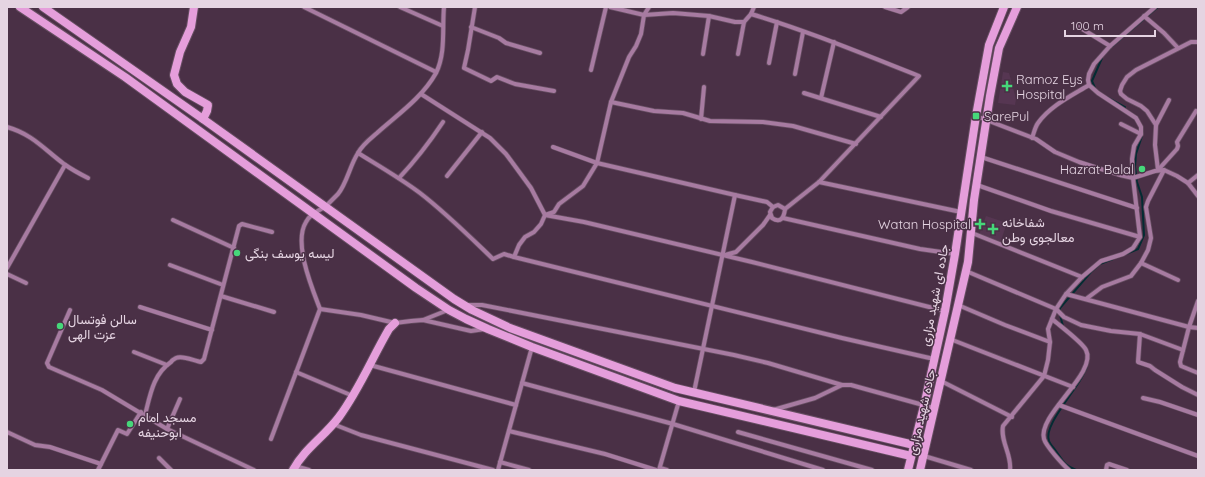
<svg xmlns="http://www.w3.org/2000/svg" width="1205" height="477" viewBox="0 0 1205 477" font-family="Quicksand,Vazirmatn,sans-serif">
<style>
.built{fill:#563652}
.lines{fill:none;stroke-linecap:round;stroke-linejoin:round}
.stream{stroke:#042c33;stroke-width:2}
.street-casing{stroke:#664e62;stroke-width:5.5}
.secondary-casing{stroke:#664e62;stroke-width:10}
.street{stroke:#a77ba1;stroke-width:4}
.secondary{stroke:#e59edb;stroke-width:8}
.poi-dot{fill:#46d77a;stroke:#4a3046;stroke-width:1.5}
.labels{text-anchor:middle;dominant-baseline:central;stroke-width:3;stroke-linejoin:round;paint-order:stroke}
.poi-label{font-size:13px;fill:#e5d4e2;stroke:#4a3046;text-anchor:start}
.street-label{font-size:13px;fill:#e5d4e2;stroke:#4a3046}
</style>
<rect width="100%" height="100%" fill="#4a3046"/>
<g class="built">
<polygon points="1003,72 1009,73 1016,99 1015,105 998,103"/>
<polygon points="986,216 1007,223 1000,243 979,235"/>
</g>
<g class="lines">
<g class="stream">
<polyline points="1108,50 1158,7"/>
<polyline points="1095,88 1092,81 1102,58"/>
<polyline points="1107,97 1125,107"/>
<polyline points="1126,254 1138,249 1144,235 1142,197 1137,182 1135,167 1136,154 1142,136"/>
<polyline points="1060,311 1060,308 1091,272 1100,264 1113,259"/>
<polyline points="1060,315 1063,326"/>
<path d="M1076,470c-12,-5 -13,-9 -20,-19 -2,-3 -6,-7 -7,-10 -7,-18 37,-59 39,-79"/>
</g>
<defs>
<g id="street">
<polyline points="304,7 436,72"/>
<polyline points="400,7 443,26"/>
<polyline points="475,7 468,50 464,68 491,81 497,77 515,84 554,91"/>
<polyline points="610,7 644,15 673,13 709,16 735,22 744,22 751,14 754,7"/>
<polyline points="885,7 901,12 908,7"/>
<path d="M751,14c57,17 112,40 168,62l-100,106 -34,27"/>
<polyline points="1144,16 1164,33 1178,48"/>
<polyline points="471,27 499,38 506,43 540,53"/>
<polyline points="1079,27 1110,46"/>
<polyline points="703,54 709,16"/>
<polyline points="738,54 744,22"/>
<polyline points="769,63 777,22"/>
<polyline points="591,70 606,7"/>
<polyline points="795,74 803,32"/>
<polyline points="804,93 881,117"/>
<polyline points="421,94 490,138 506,154 531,188 545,215"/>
<polyline points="821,98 834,42"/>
<polyline points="611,102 654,111 683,113 710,121 763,122 793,126 856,144"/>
<polyline points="976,116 1036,139 1055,152 1079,162 1120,175 1133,178 1155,171 1164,170 1177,176 1188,183 1198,196"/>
<polyline points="701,119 704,87"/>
<polyline points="1121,124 1141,134"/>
<polyline points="1156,125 1169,100"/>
<path d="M7,127c25,7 37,22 57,37 7,5 16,10 24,14"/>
<path d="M1032,138c2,-5 3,-11 6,-15 12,-17 33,-27 51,-38"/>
<polyline points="553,147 597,163 735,195 767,202 773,207"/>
<path d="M358,153c21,13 42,25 62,40 26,20 49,43 73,66l11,-5 10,3 328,81 92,21"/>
<polyline points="981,157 1137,208"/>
<polyline points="1158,170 1155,145 1156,125 1147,111 1141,106 1127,99 1121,94 1120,91 1122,85 1127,77 1136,70 1191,42 1198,42"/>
<polyline points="1158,170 1177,149 1178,146 1177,142 1196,111"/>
<polyline points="447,176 482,132"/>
<path d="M399,178c17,-18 30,-35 44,-56"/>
<polyline points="819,182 961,212"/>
<polyline points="1188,183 1198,175"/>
<polyline points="977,185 1051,211 1140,237"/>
<path d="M778,205l7,4c-1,8 -4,15 -13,9l-2,-6 3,-5z"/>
<polyline points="545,215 584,222 752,262 945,311"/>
<polyline points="783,218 920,249 955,254"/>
<polyline points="173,220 234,248"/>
<polyline points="972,233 1082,277"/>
<polyline points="725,255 736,252 763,225 770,215"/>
<polyline points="514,257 519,245 525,237 534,232 541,224 545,215 554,212 559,204 583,186 597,163 611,102 629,57 636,46 641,34 644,15 649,7"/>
<polyline points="1141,263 1178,280"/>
<polyline points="170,265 223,285"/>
<polyline points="7,268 65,165"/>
<polyline points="966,271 1056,309 1064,317 1081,325 1111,331 1140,334 1183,350"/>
<polyline points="7,274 26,283"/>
<polyline points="1066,294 1189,327 1198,328"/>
<polyline points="221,296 274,312"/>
<polyline points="1086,299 1102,287 1131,276 1141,263 1148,250 1151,238 1146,207 1148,201 1164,170"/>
<polyline points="1198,301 1189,327 1180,362 1181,366 1198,373"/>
<polyline points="467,305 482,305 734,355 768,363 842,385"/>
<polyline points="958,305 1005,325 1050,342"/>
<polyline points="140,307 212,330"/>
<polyline points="320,309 361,315 395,323 411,321 423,320 471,331 485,329"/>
<polyline points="70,310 47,363 49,367 102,390 167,429 254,470"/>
<path d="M1052,319c8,7 30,23 34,31 12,23 -49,65 -42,89 2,7 19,26 25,31"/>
<polyline points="423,320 448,310"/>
<polyline points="1140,334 1138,362 1150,366 1155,370 1182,387 1198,395"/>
<polyline points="950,339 1073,387"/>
<polyline points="134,352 167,365"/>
<polyline points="370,365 516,405"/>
<polyline points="296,372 353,396"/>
<polyline points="941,381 1012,417"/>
<polyline points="522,383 673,424 823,470"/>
<polyline points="694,392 735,195"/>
<polyline points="1143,398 1160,402 1198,415"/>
<polyline points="1059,405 1198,456"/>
<polyline points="773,410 815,398 842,385 851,385 934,408"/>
<path d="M145,415c5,-19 8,-41 26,-53 1,-2 3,-3 5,-4 7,-3 18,3 25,4l3,-3 35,-133 3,-2 30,8"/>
<polyline points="333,424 361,435 493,470"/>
<polyline points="167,429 180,399"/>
<polyline points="509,431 605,454 656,470"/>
<polyline points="7,432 35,445 50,447 101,464"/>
<polyline points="738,432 872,470"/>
<path d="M271,439l49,-130c-8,-21 -27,-66 -14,-87 4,-8 12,-11 19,-15 4,-4 9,-9 13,-13 9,-11 12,-29 20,-41 4,-8 12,-14 19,-20 20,-18 45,-35 59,-60 10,-20 6,-45 8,-66"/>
<polyline points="924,456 971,470"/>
<polyline points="159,458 171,470"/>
<polyline points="500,462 529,470"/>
<polyline points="295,466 309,470"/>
<polyline points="660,468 667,470"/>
<polyline points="98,470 118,430 127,434 141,412"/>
<polyline points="498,470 532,347"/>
<polyline points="659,470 679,401"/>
<path d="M1010,470c2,-15 -10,-29 -7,-44l41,-50 4,-16 2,-18 -2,-13 8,-20 10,-15 16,-17 19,-16 22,-7 10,-6 7,-11 -7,-59 -1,-19 2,-13 7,-12v-7l-5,-9 -38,-25 -9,-8 -1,-5 1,-6 5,-10 16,-18 45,-39"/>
<polyline points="1106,470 1107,465 1109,464 1127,470"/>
</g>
<g id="secondary">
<polyline points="20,7 125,77 416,288 449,310 466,319 488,329 532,347 679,401 911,456"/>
<polyline points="43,7 203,119 454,299 472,310 510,328 675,388 914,445"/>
<polyline points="194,7 191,27 180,52 174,75 177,84 185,92 208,105 207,111 203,119"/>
<path d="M293,470c12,-22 31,-33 46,-53 20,-27 33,-59 50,-88l6,-6"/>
<polyline points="908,470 924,406 945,311 955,254 976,116 989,45 1004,7"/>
<polyline points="920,470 968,262 974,200 990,96 999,48 1017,7"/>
</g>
</defs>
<use href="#street" class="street-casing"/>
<use href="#secondary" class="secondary-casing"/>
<use href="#street" class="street"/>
<use href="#secondary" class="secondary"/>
</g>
<g class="poi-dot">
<path d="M1005 80h4v4h4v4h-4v4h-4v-4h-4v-4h4z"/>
<rect x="972" y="112" width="8" height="8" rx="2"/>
<circle cx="1142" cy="169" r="4"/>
<path d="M978 218h4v4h4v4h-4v4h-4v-4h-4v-4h4z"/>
<path d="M991 223h4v4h4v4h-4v4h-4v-4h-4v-4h4z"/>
<circle cx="237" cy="253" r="4"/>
<circle cx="60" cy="326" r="4"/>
<circle cx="130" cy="424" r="4"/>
</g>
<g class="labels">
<g class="poi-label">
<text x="1016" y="79">Ramoz Eys<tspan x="1016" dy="15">Hospital</tspan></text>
<text x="984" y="116">SarePul</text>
<text x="1134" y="169" text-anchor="end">Hazrat Balal</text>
<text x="1002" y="222">شفاخانه<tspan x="1002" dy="15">معالجوی وطن</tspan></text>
<text x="971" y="224" text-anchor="end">Watan Hospital</text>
<text x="245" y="253">لیسه یوسف بنگی</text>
<text x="68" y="319">سالن فوتسال<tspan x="68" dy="15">عزت الهی</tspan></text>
<text x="138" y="417">مسجد امام<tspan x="138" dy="15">ابوحنیفه</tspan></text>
</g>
<g class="street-label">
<text transform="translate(934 295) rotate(-79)">جاده ای شهید مزاری</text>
<text transform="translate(921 412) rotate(-77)">جاده شهید مزاری</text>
</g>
</g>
<rect width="1205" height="477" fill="none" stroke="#e5d4e2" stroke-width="16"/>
<path d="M1065 30v6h90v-6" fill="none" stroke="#e5d4e2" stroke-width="2"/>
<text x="1071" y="30" font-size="12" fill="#e5d4e2" stroke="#4a3046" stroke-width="3" paint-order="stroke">100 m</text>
</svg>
